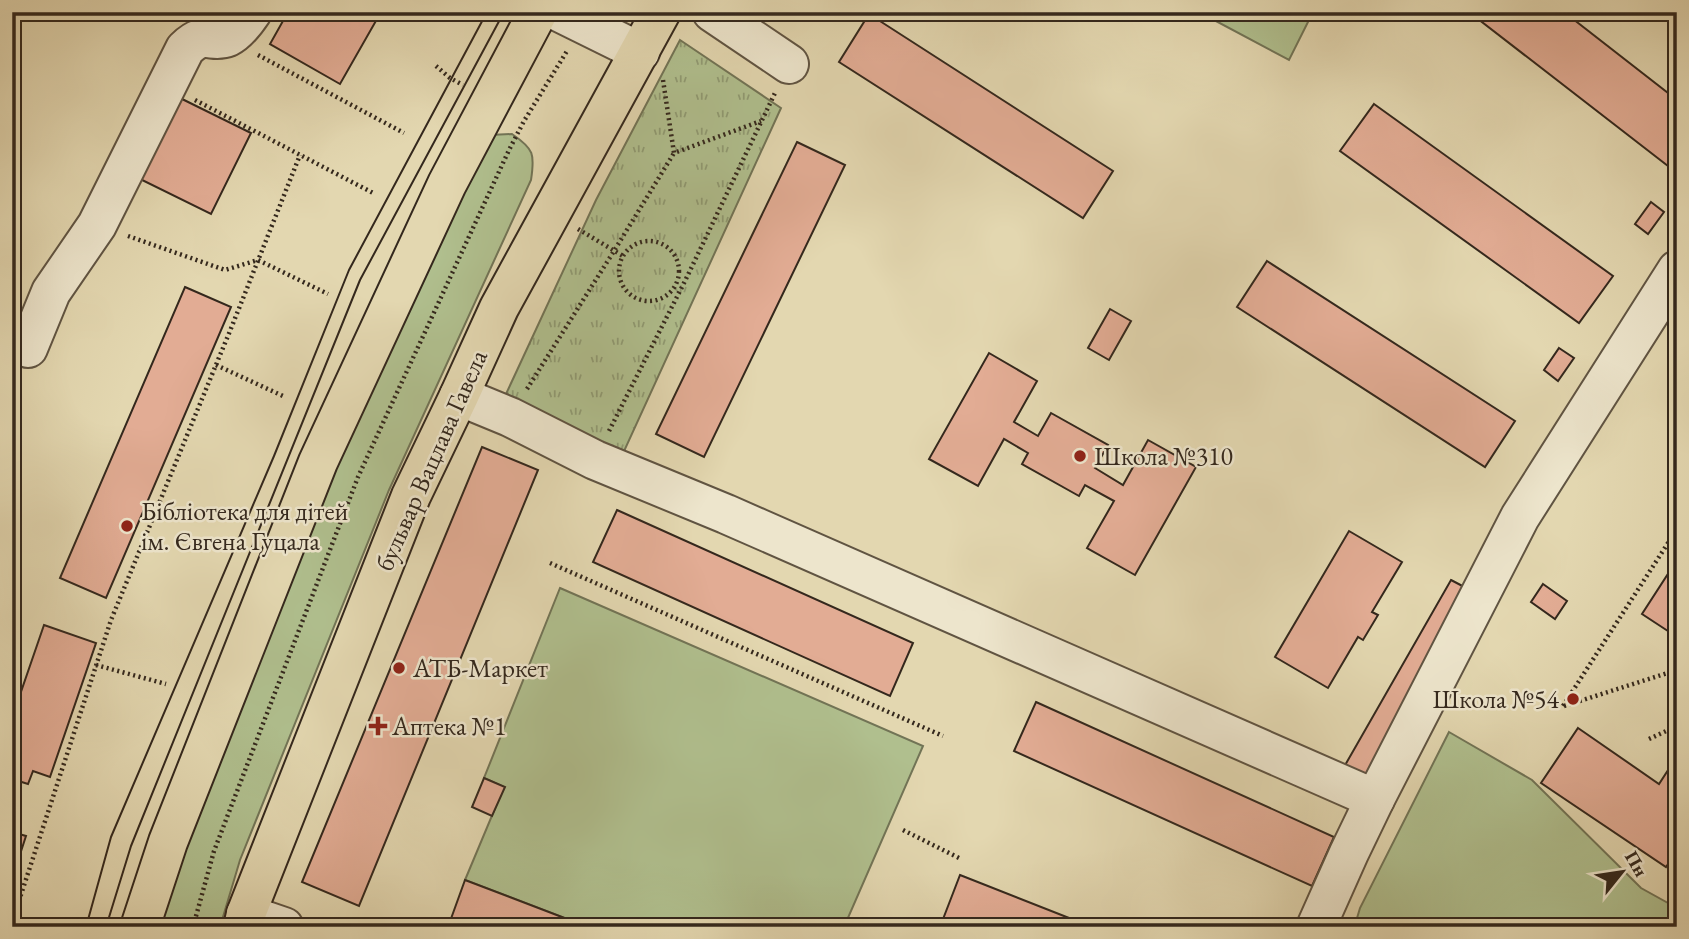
<svg xmlns="http://www.w3.org/2000/svg" width="1689" height="939" viewBox="0 0 1689 939" font-family="'EB Garamond',serif">
<style>
.grass{fill:#b0bf8e;stroke:#727456;stroke-width:2}
.park{fill:url(#park-tufts);stroke:#727456;stroke-width:2}
.building{fill:#e2ac94;stroke:#34281d;stroke-width:2}
.lines{fill:none;stroke-linecap:round;stroke-linejoin:round}
.minor-casing{stroke:#605442;stroke-width:42}
.major-casing{stroke:#34281d;stroke-width:42}
.path{stroke:#34281d;stroke-width:4.5;stroke-dasharray:2 3.5;stroke-linecap:butt}
.minor{stroke:#ede5cc;stroke-width:38}
.major{stroke:#e3d7b0;stroke-width:38}
.tram{stroke:#34281d;stroke-width:2}
.poi-dot{fill:#8f2418;stroke:#ede5cc;stroke-width:2.5}
.labels{text-anchor:middle;dominant-baseline:central;stroke-width:5;stroke-linejoin:round;paint-order:stroke}
.poi-label{font-size:26px;fill:#34281d;stroke:#ede5cc;text-anchor:start}
.street-label{font-size:26px;fill:#34281d;stroke:#ede5cc}
</style>
<defs>
<pattern id="park-tufts" width="24" height="20" patternUnits="userSpaceOnUse" patternTransform="scale(1.75)"><rect width="24" height="20" fill="#b0bf8e"/><path d="M3 7l-1-3M5 7V3M7 7l1-3M15 17l-1-3M17 17v-4M19 17l1-3" fill="none" stroke="#909b73"/></pattern>
</defs>
<rect width="100%" height="100%" fill="#e3d7b0"/>
<filter id="stains"><feTurbulence type="fractalNoise" baseFrequency=".00286" numOctaves="4"/><feColorMatrix values="0 0 0 0 .2 0 0 0 0 .09 0 0 0 0 .02 0 0 0 .5 -.17"/></filter>
<radialGradient id="worn" r=".72"><stop offset=".6" stop-color="#630" stop-opacity="0"/><stop offset="1" stop-color="#630" stop-opacity=".3"/></radialGradient>
<g class="grass">
<polygon points="1199,12 1313,12 1289,60"/>
<path d="M512,134c22,15 23,20 19,46l-142,310 -149,370 -20,67h-62l22,-80 144,-378 166,-334z"/>
<polygon points="560,588 923,746 844,927 588,927 465,880 504,787 484,778"/>
<polygon points="1449,732 1532,780 1641,888 1677,908 1677,927 1356,927 1355,925 1360,908"/>
</g>
<polygon class="park" points="680,40 781,108 620,460 500,407 596,200"/>
<g class="building">
<polygon points="288,12 381,12 340,84 270,44"/>
<polygon points="1469,12 1564,12 1677,100 1677,173"/>
<polygon points="869,14 1113,171 1083,218 839,62"/>
<polygon points="178,97 251,133 211,214 138,178"/>
<polygon points="1374,104 1613,276 1579,323 1340,151"/>
<polygon points="797,142 845,165 704,457 656,434"/>
<polygon points="1651,202 1664,212 1648,234 1635,224"/>
<polygon points="1267,261 1515,421 1485,467 1237,307"/>
<polygon points="185,287 231,307 106,598 60,578"/>
<polygon points="1110,309 1131,321 1109,360 1088,348"/>
<polygon points="1559,348 1574,358 1558,381 1544,370"/>
<polygon points="989,353 1037,381 1014,422 1038,436 1051,413 1108,445 1095,468 1123,485 1148,440 1196,467 1135,575 1087,548 1114,501 1085,485 1079,496 1022,464 1028,453 1004,439 978,486 929,459"/>
<polygon points="482,447 538,470 359,906 302,882"/>
<polygon points="617,510 913,643 890,696 593,562"/>
<polygon points="1349,531 1402,562 1372,612 1378,615 1363,640 1358,637 1328,688 1275,657"/>
<polygon points="1677,560 1677,637 1642,614"/>
<polygon points="1451,580 1472,591 1365,779 1344,767"/>
<polygon points="1543,584 1567,601 1555,619 1531,602"/>
<polygon points="44,625 96,643 50,777 33,771 28,784 12,779 12,718"/>
<polygon points="1036,702 1334,837 1312,886 1014,751"/>
<polygon points="1578,728 1659,784 1672,764 1677,768 1677,789 1674,793 1677,795 1677,851 1666,867 1541,783"/>
<polygon points="484,778 505,787 492,816 472,807"/>
<polygon points="12,832 26,836 12,879"/>
<polygon points="960,875 1092,927 940,927"/>
<polygon points="465,880 588,927 448,927"/>
</g>
<g class="lines">
<defs>
<g id="minor">
<polyline points="559,12 640,52"/>
<polyline points="712,12 789,64"/>
<path d="M28,348l23,-56 46,-67 88,-176c20,-20 26,-5 43,-12 10,-5 18,-16 24,-25"/>
<polyline points="459,396 510,417 595,460 726,514 1375,799"/>
<polyline points="246,914 284,927"/>
<polyline points="1316,927 1349,853 1375,799 1520,517 1677,270"/>
</g>
<g id="major">
<polyline points="140,927 168,842 318,462 447,184 538,12"/>
<polyline points="243,927 246,914 411,496 459,396 499,308 661,12"/>
</g>
</defs>
<use href="#minor" class="minor-casing"/>
<use href="#major" class="major-casing"/>
<g class="path">
<polyline points="258,55 404,133"/>
<polyline points="436,66 450,78 463,85"/>
<polyline points="663,80 674,153 761,121"/>
<polyline points="195,100 375,194"/>
<polyline points="578,229 623,256"/>
<polyline points="128,236 225,270 258,260 328,294"/>
<circle cx="649" cy="271" r="30"/>
<polyline points="216,365 283,396"/>
<polyline points="527,389 614,251 674,153"/>
<polyline points="609,431 685,281 775,93"/>
<polyline points="550,563 943,736"/>
<polyline points="96,665 166,684"/>
<polyline points="1563,706 1677,529"/>
<polyline points="1564,706 1677,670"/>
<polyline points="1649,739 1677,726"/>
<polyline points="903,830 961,859"/>
<polyline points="12,922 111,620 232,326 300,155"/>
<polyline points="193,927 214,851 358,477 509,150 524,121 567,51"/>
</g>
<use href="#minor" class="minor"/>
<use href="#major" class="major"/>
<g class="tram">
<polyline points="86,927 111,837 274,456 349,270 487,12"/>
<polyline points="106,927 131,846 360,280 504,12"/>
</g>
</g>
<g class="poi-dot">
<circle cx="1080" cy="456" r="7"/>
<circle cx="127" cy="526" r="7"/>
<circle cx="399" cy="668" r="7"/>
<circle cx="1573" cy="699" r="7"/>
<path d="M374.5 715.5h7v7h7v7h-7v7h-7v-7h-7v-7h7z"/>
</g>
<g class="labels">
<g class="poi-label">
<text x="1094" y="456">Школа №310</text>
<text x="141" y="511">Бібліотека для дітей<tspan x="141" dy="30">ім. Євгена Гуцала</tspan></text>
<text x="413" y="668">АТБ-Маркет</text>
<text x="1559" y="699" text-anchor="end">Школа №54</text>
<text x="392" y="726">Аптека №1</text>
</g>
<g class="street-label">
<text transform="translate(431 460) rotate(-66)">бульвар Вацлава Гавела</text>
</g>
</g>
<rect width="1689" height="939" fill="none" stroke="#e3d7b0" stroke-width="42"/>
<rect x="14" y="14" width="1661" height="911" fill="none" stroke="#34281d" stroke-width="3.5"/>
<rect x="21" y="21" width="1647" height="897" fill="none" stroke="#34281d" stroke-width="2"/>
<g transform="translate(1622 872) rotate(60)" stroke="#ede5cc" stroke-width="5" paint-order="stroke">
<path d="M0-5L12 26L0 18L-12 26Z" fill="#34281d"/>
<text y="-10" font-size="19" font-weight="bold" text-anchor="middle" fill="#34281d">Пн</text>
</g>
<rect width="100%" height="100%" filter="url(#stains)"/>
<rect width="100%" height="100%" fill="url(#worn)"/>
</svg>
